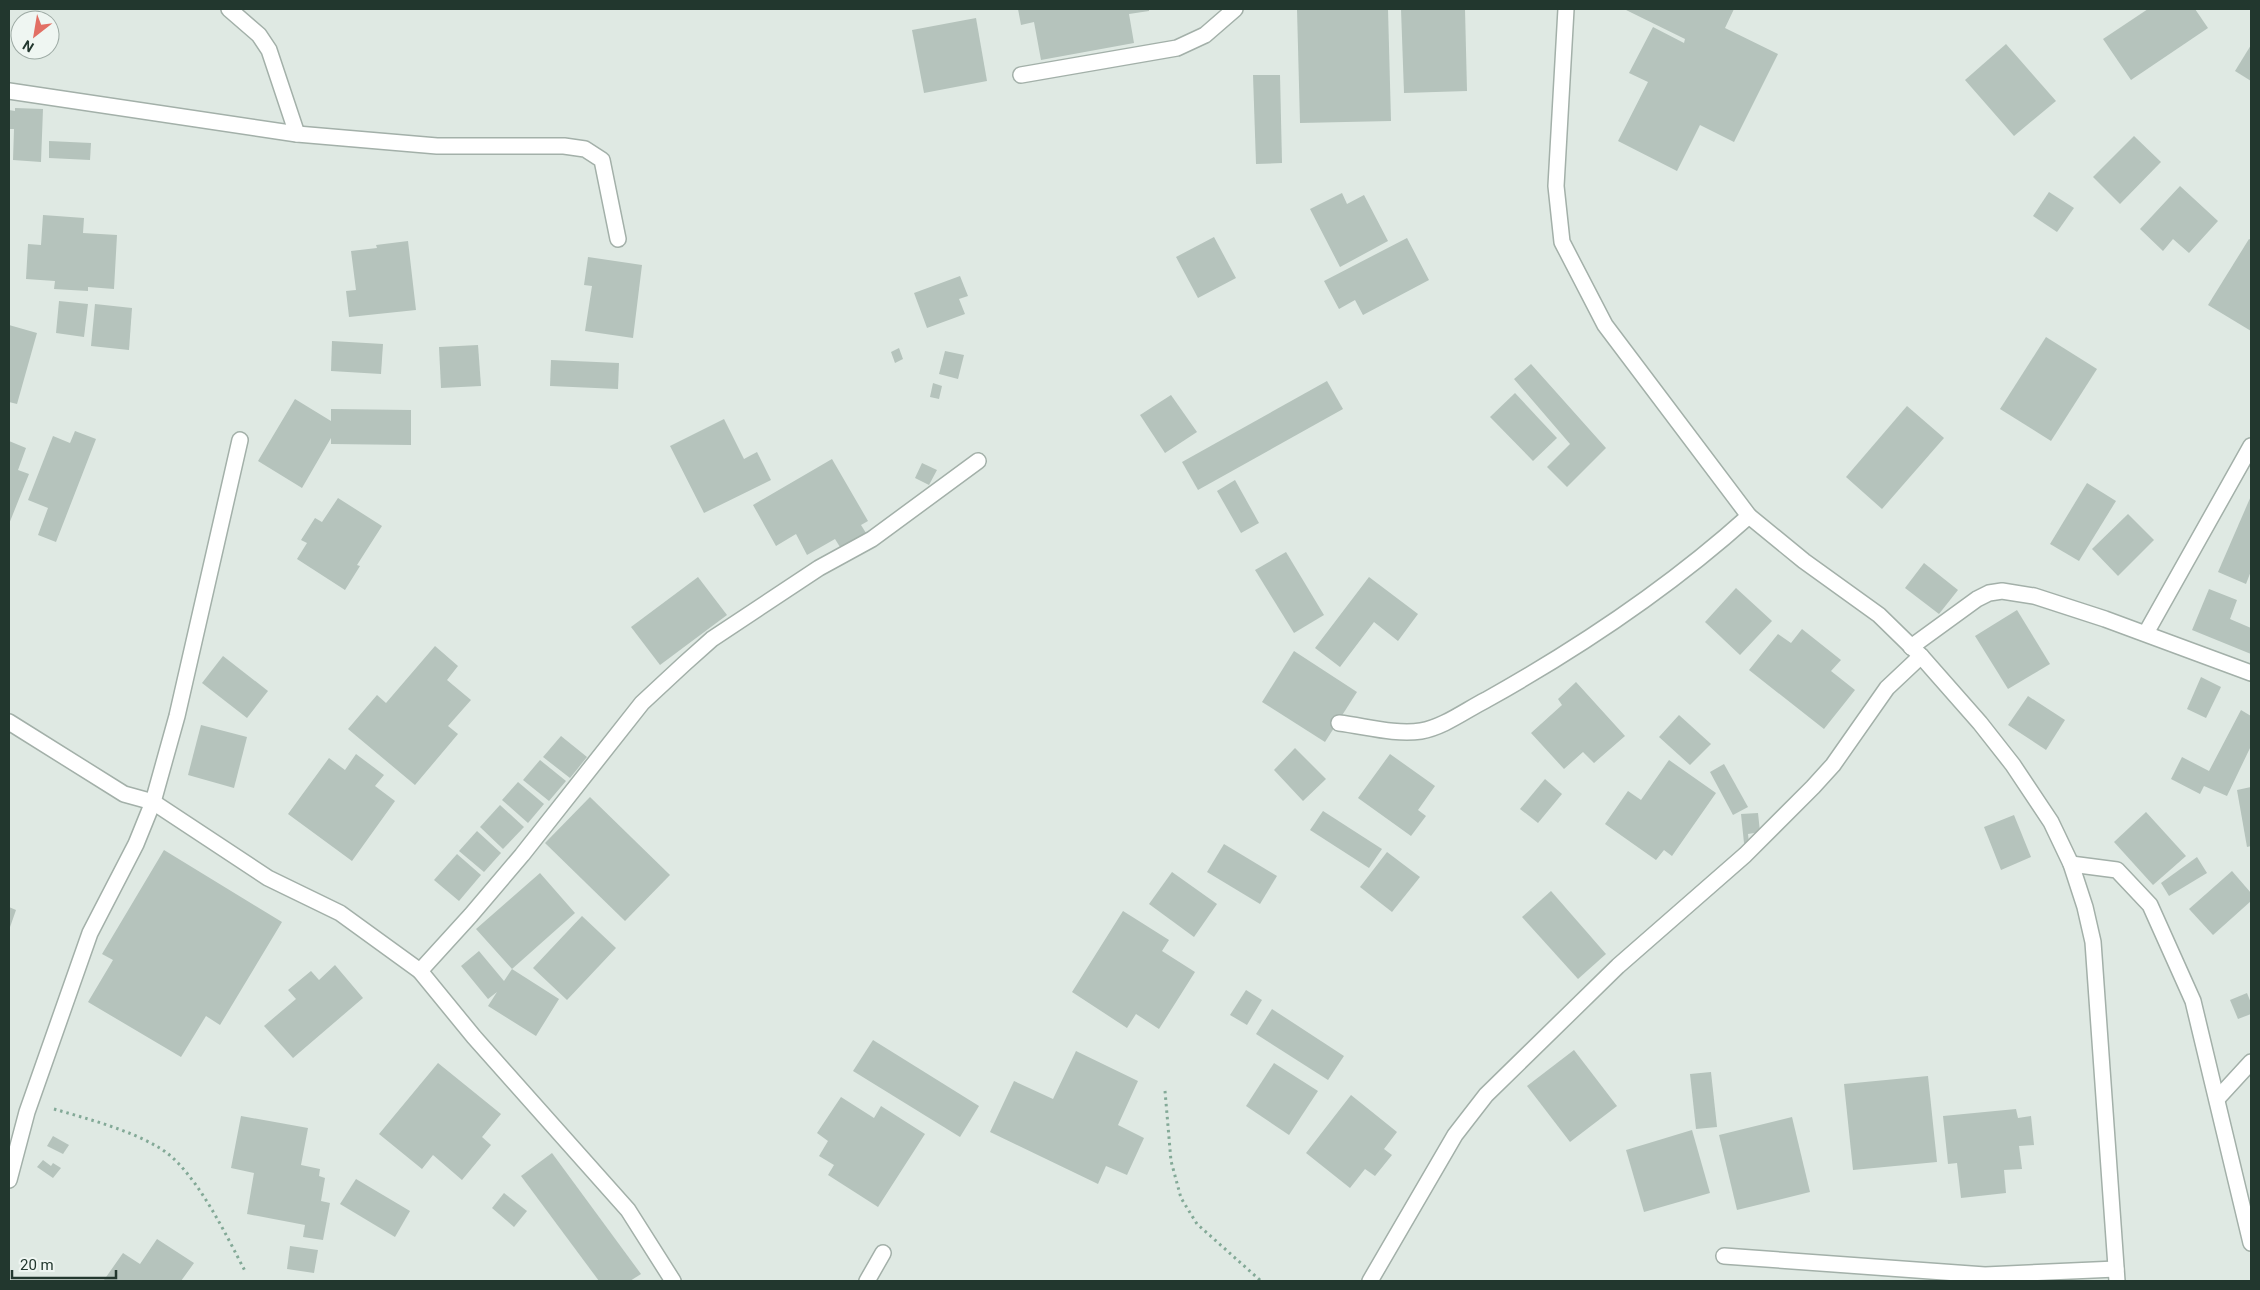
<svg xmlns="http://www.w3.org/2000/svg" width="2260" height="1290" viewBox="0 0 2260 1290" font-family="Roboto,sans-serif">
<style>
.building{fill:#b5c3bc}
.lines{fill:none;stroke-linecap:round;stroke-linejoin:round}
.minor-casing{stroke:#a3b0a9;stroke-width:18}
.path{stroke:#83a997;stroke-width:3;stroke-dasharray:2.5 4;stroke-linecap:butt}
.minor{stroke:#fff;stroke-width:15}
</style>
<rect width="100%" height="100%" fill="#dfe9e3"/>
<g class="building">
<polygon points="1018,9 1149,9 1149,11 1129,14 1134,43 1041,60 1034,22 1021,25"/>
<polygon points="1297,9 1388,9 1391,121 1300,123"/>
<polygon points="1401,9 1465,9 1467,91 1404,93"/>
<polygon points="1624,9 1734,9 1725,28 1778,54 1734,142 1700,125 1677,171 1618,141 1648,82 1629,73 1653,27 1684,43 1685,39"/>
<polygon points="2148,9 2195,9 2208,28 2131,80 2103,39"/>
<polygon points="976,18 987,81 924,93 912,30"/>
<polygon points="2006,44 2056,101 2014,136 1965,80"/>
<polygon points="2251,45 2251,81 2235,71"/>
<polygon points="1253,75 1280,75 1282,163 1256,164"/>
<polygon points="15,108 43,109 41,162 13,160 14,129 9,129 9,110 15,111"/>
<polygon points="2134,136 2161,162 2120,204 2093,177"/>
<polygon points="49,141 91,143 90,160 49,158"/>
<polygon points="2180,186 2218,221 2189,253 2173,239 2163,251 2140,229"/>
<polygon points="2049,192 2074,208 2057,232 2033,216"/>
<polygon points="1342,193 1347,204 1364,195 1388,241 1340,267 1310,209"/>
<polygon points="43,215 84,218 83,233 117,235 114,289 88,287 88,291 54,289 55,281 26,279 28,244 41,245"/>
<polygon points="1214,237 1236,278 1198,298 1176,257"/>
<polygon points="1407,238 1429,280 1363,315 1355,300 1339,309 1324,281"/>
<polygon points="2249,239 2251,240 2251,331 2208,305"/>
<polygon points="408,241 416,310 349,317 346,291 356,290 351,251 377,248 376,245"/>
<polygon points="588,257 642,265 633,338 585,331 592,286 584,285"/>
<polygon points="960,276 968,296 959,299 965,314 927,328 914,293"/>
<polygon points="59,301 88,304 84,337 56,333"/>
<polygon points="95,304 132,308 129,350 91,346"/>
<polygon points="9,325 37,333 17,404 9,402"/>
<polygon points="2046,337 2097,369 2051,441 2000,409"/>
<polygon points="332,341 383,344 381,374 331,371"/>
<polygon points="478,345 481,386 441,388 439,347"/>
<polygon points="899,348 903,359 895,363 891,352"/>
<polygon points="945,351 964,355 958,379 939,374"/>
<polygon points="551,360 619,363 618,389 550,386"/>
<polygon points="1531,364 1606,448 1567,487 1547,467 1570,444 1514,379"/>
<polygon points="1327,381 1343,409 1198,490 1182,462"/>
<polygon points="933,383 942,386 939,399 930,397"/>
<polygon points="1515,393 1557,438 1533,461 1490,417"/>
<polygon points="1171,395 1197,432 1165,453 1140,415"/>
<polygon points="295,399 331,421 331,409 411,410 411,445 331,444 331,438 302,488 258,461"/>
<polygon points="1907,406 1944,438 1882,509 1846,477"/>
<polygon points="724,419 744,459 757,452 771,480 704,513 670,446"/>
<polygon points="75,431 96,439 56,542 38,535 48,508 28,500 53,436 70,443"/>
<polygon points="9,441 26,448 18,470 29,474 9,524"/>
<polygon points="832,459 868,521 861,525 866,533 840,547 835,539 807,555 796,534 776,546 753,505"/>
<polygon points="922,463 937,470 929,485 915,478"/>
<polygon points="1235,480 1259,523 1241,533 1217,491"/>
<polygon points="2087,483 2116,501 2079,561 2050,544"/>
<polygon points="2251,496 2251,571 2246,584 2218,572"/>
<polygon points="338,498 382,526 357,565 360,566 345,590 297,559 307,543 301,540 315,518 322,522"/>
<polygon points="2128,514 2154,540 2118,576 2092,549"/>
<polygon points="1286,552 1324,615 1294,633 1255,570"/>
<polygon points="1924,563 1958,590 1939,614 1905,588"/>
<polygon points="698,577 727,615 660,665 631,627"/>
<polygon points="1369,577 1418,614 1398,641 1374,622 1340,667 1315,648"/>
<polygon points="1736,588 1772,621 1740,655 1705,622"/>
<polygon points="2209,589 2237,600 2230,619 2251,628 2251,654 2192,630"/>
<polygon points="2017,610 2050,664 2008,689 1975,636"/>
<polygon points="1802,629 1841,660 1831,671 1855,690 1824,729 1749,670 1778,634 1791,643"/>
<polygon points="435,646 458,666 447,680 471,700 448,726 458,734 415,785 348,729 377,695 386,703"/>
<polygon points="1294,651 1357,692 1325,742 1262,702"/>
<polygon points="223,656 268,691 247,718 202,683"/>
<polygon points="2201,677 2221,687 2206,718 2187,709"/>
<polygon points="1576,682 1625,736 1594,763 1583,752 1564,769 1531,733 1562,705 1558,699"/>
<polygon points="2028,696 2065,720 2046,750 2008,725"/>
<polygon points="2241,710 2251,716 2251,746 2227,796 2204,786 2200,794 2171,779 2182,757 2209,771"/>
<polygon points="1679,715 1711,744 1690,765 1659,737"/>
<polygon points="201,725 247,737 234,788 188,775"/>
<polygon points="561,736 587,757 570,778 543,757"/>
<polygon points="1295,748 1326,779 1303,801 1274,770"/>
<polygon points="356,754 384,775 375,786 395,801 352,861 288,814 329,758 345,770"/>
<polygon points="1390,754 1435,786 1418,810 1426,816 1411,836 1358,798"/>
<polygon points="540,760 566,781 549,801 523,780"/>
<polygon points="1669,760 1716,793 1672,856 1664,850 1656,860 1605,824 1628,791 1641,800"/>
<polygon points="1724,764 1748,807 1733,815 1710,772"/>
<polygon points="1545,779 1562,794 1538,823 1520,809"/>
<polygon points="518,782 544,804 528,823 502,800"/>
<polygon points="2251,787 2251,846 2247,847 2237,790"/>
<polygon points="590,797 670,875 625,921 545,843"/>
<polygon points="500,805 524,827 503,849 480,827"/>
<polygon points="1323,811 1382,849 1369,868 1310,830"/>
<polygon points="2146,812 2186,856 2153,885 2114,842"/>
<polygon points="1758,813 1760,832 1748,834 1749,843 1744,843 1741,814"/>
<polygon points="2014,815 2031,857 2001,870 1984,827"/>
<polygon points="477,831 501,853 484,872 459,851"/>
<polygon points="1224,844 1277,876 1260,904 1207,872"/>
<polygon points="164,850 282,922 220,1025 206,1016 181,1057 88,1002 113,960 102,954"/>
<polygon points="1387,852 1420,877 1392,912 1360,887"/>
<polygon points="457,854 481,875 459,901 434,880"/>
<polygon points="2197,857 2207,873 2169,896 2161,883"/>
<polygon points="2232,871 2251,893 2251,901 2213,935 2189,909"/>
<polygon points="1172,872 1217,904 1194,937 1149,904"/>
<polygon points="540,873 575,913 512,969 559,999 536,1036 488,1006 497,992 488,999 461,966 479,951 504,981 512,969 476,929"/>
<polygon points="1551,891 1606,954 1578,979 1522,917"/>
<polygon points="9,907 16,910 9,930"/>
<polygon points="1123,911 1169,940 1162,951 1195,972 1159,1029 1136,1014 1127,1028 1072,992"/>
<polygon points="582,916 616,948 567,1000 533,968"/>
<polygon points="335,965 363,998 293,1058 264,1026 296,999 288,990 311,971 319,980"/>
<polygon points="1246,990 1262,1000 1247,1025 1230,1015"/>
<polygon points="2247,993 2251,1003 2251,1014 2238,1019 2230,1000"/>
<polygon points="1272,1009 1344,1056 1328,1080 1256,1034"/>
<polygon points="873,1040 979,1106 960,1137 853,1071"/>
<polygon points="1574,1050 1617,1106 1570,1142 1527,1086"/>
<polygon points="1076,1051 1138,1081 1118,1125 1144,1138 1127,1175 1106,1166 1098,1184 990,1132 1014,1081 1053,1099"/>
<polygon points="438,1063 501,1114 482,1137 491,1145 462,1180 433,1155 422,1169 379,1134"/>
<polygon points="1274,1063 1318,1091 1289,1135 1246,1106"/>
<polygon points="1711,1072 1717,1127 1696,1129 1690,1074"/>
<polygon points="1928,1076 1937,1162 1853,1170 1844,1084"/>
<polygon points="1351,1095 1397,1132 1384,1149 1392,1155 1375,1176 1365,1169 1350,1188 1306,1153"/>
<polygon points="841,1097 874,1118 881,1106 925,1134 878,1207 828,1175 834,1165 819,1156 828,1141 817,1133"/>
<polygon points="2016,1109 2018,1118 2031,1116 2034,1145 2019,1146 2022,1169 2004,1170 2006,1193 1961,1198 1957,1163 1948,1164 1943,1116"/>
<polygon points="241,1116 308,1128 301,1165 320,1169 319,1176 325,1178 321,1201 330,1203 323,1240 303,1237 305,1225 247,1214 254,1173 231,1168"/>
<polygon points="1792,1117 1810,1192 1737,1210 1719,1135"/>
<polygon points="1692,1130 1710,1193 1644,1212 1626,1150"/>
<polygon points="53,1136 69,1145 63,1154 47,1146"/>
<polygon points="552,1153 641,1274 630,1281 599,1281 521,1176"/>
<polygon points="43,1160 51,1166 53,1163 61,1168 53,1178 37,1167"/>
<polygon points="356,1179 410,1211 395,1237 340,1204"/>
<polygon points="504,1193 527,1211 514,1227 492,1208"/>
<polygon points="157,1239 194,1263 181,1281 104,1280 123,1253 140,1264"/>
<polygon points="290,1246 318,1250 314,1273 287,1269"/>
</g>
<g class="lines">
<defs>
<g id="minor">
<polyline points="229,9 259,35 269,50 297,134"/>
<polyline points="1566,9 1556,186 1562,242 1605,325 1749,516 1804,561 1879,615 1921,656 1980,723 2013,765 2051,822 2071,864 2085,907 2093,942 2117,1281"/>
<polyline points="1021,75 1177,48 1205,35 1235,9"/>
<polyline points="9,91 297,134 437,146 564,146 585,149 602,160 618,239"/>
<polyline points="2146,633 2251,446"/>
<polyline points="1911,647 1977,599 1989,593 2002,591 2034,596 2105,619 2251,673"/>
<polyline points="9,722 124,794 153,802 268,878 340,913 420,971 474,1037 628,1210 673,1281"/>
<path d="M1339,723c26,3 56,12 82,8 23,-4 45,-21 65,-31 93,-52 184,-113 263,-184"/>
<polyline points="2071,864 2117,870 2150,905 2193,1001 2251,1243"/>
<polyline points="420,971 471,915 522,855 642,703 684,664 712,639 819,568 872,539 978,461"/>
<polyline points="2217,1099 2251,1062"/>
<polyline points="9,1180 27,1112 90,933 136,844 153,802 177,716 240,440"/>
<polyline points="1724,1256 1985,1275 2116,1269"/>
<polyline points="867,1281 883,1253"/>
<polyline points="1370,1281 1455,1135 1486,1095 1618,966 1745,855 1813,787 1833,765 1887,688 1921,656"/>
</g>
</defs>
<use href="#minor" class="minor-casing"/>
<g class="path">
<polyline points="1165,1091 1171,1161 1181,1198 1197,1224 1261,1281"/>
<path d="M54,1109c34,10 73,20 104,38 36,20 68,88 87,124"/>
</g>
<use href="#minor" class="minor"/>
</g>
<rect width="2260" height="1290" fill="none" stroke="#22372e" stroke-width="20"/>
<g transform="translate(35 35) rotate(211)"><circle r="24" fill="#eff6f2" stroke="#9daaa4"/>
<path d="M0-4L9 19L0 12L-9 19Z" fill="#e26f64"/>
<text y="-8" font-size="14" font-weight="bold" text-anchor="middle" fill="#22372e">N</text>
</g>
<path d="M12 1270v8h104v-8" fill="none" stroke="#22372e" stroke-width="2.5"/>
<text x="20" y="1270" font-size="15" fill="#22372e" stroke="#eff6f2" stroke-width="4" paint-order="stroke">20 m</text>
</svg>
